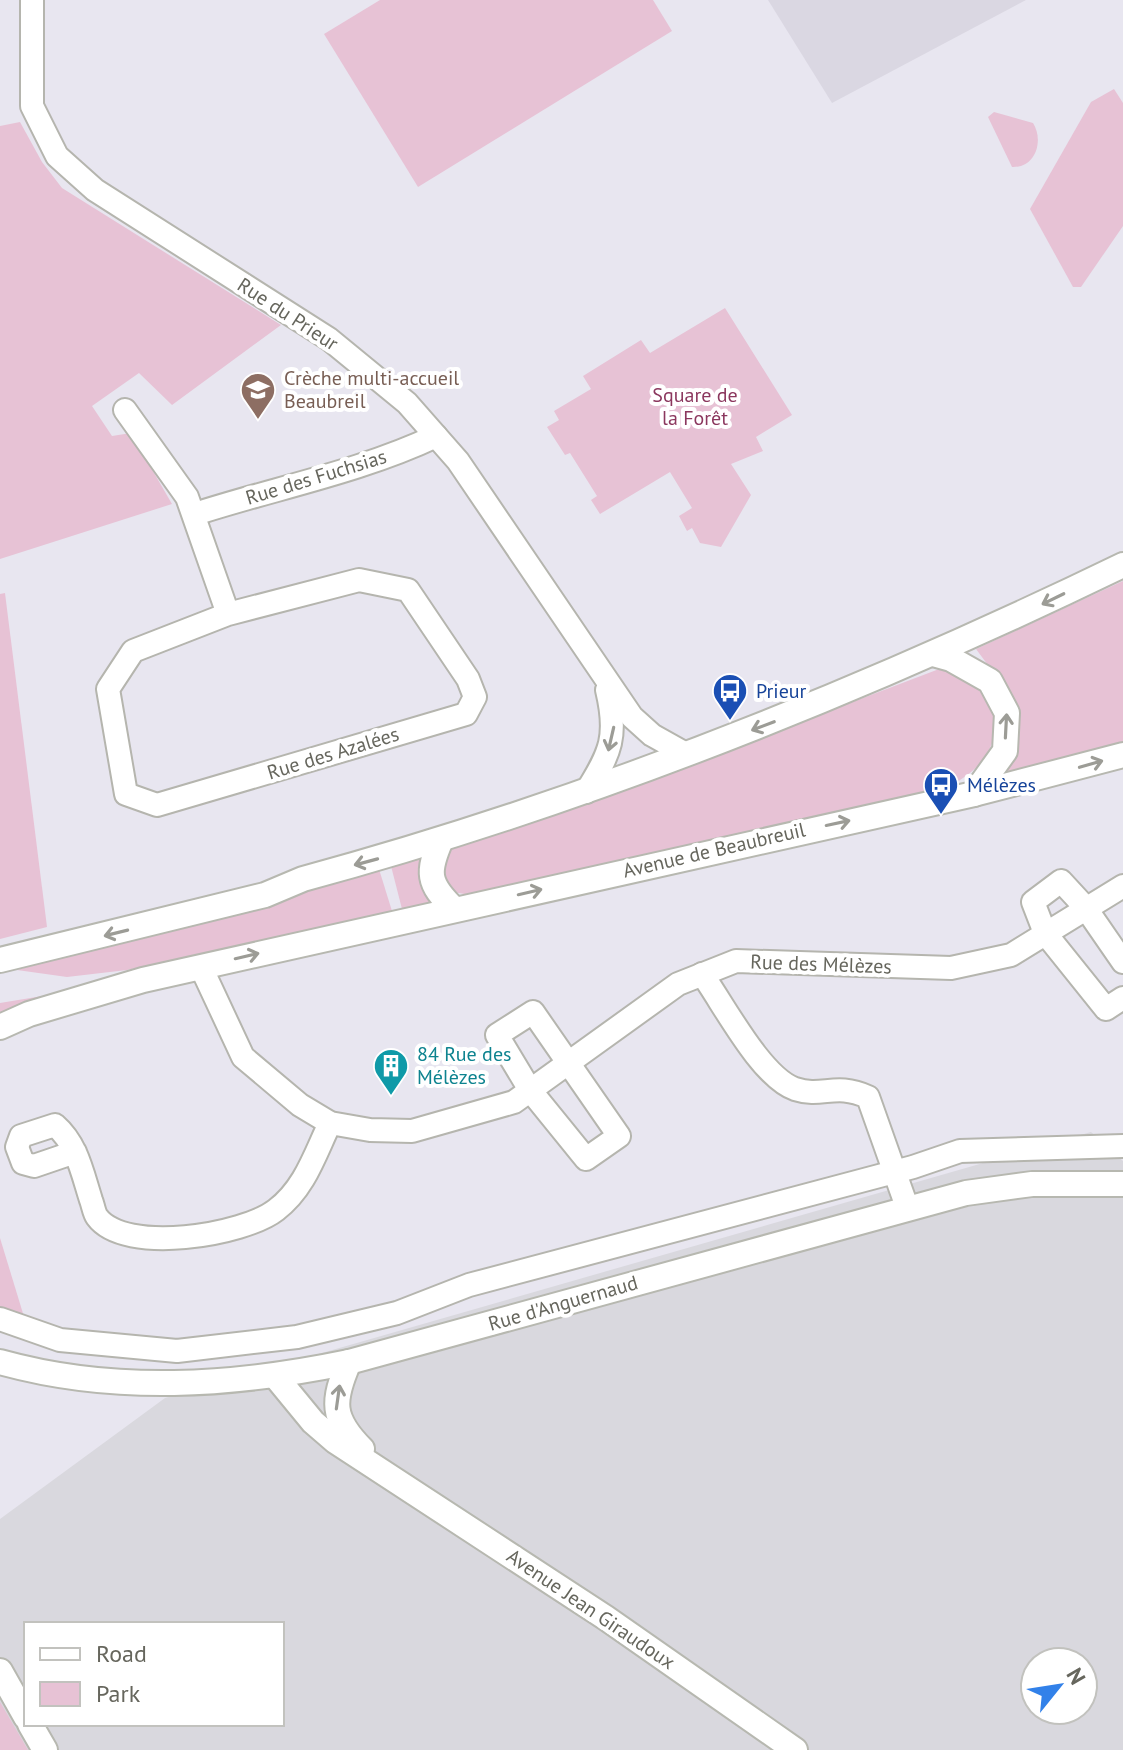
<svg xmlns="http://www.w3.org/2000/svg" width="1123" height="1750" viewBox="0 0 1123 1750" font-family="'PT Sans',sans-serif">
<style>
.industrial{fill:#d9d8de;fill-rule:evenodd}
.education{fill:#dad7e2}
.green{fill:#e7c2d5}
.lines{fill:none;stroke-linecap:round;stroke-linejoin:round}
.street-casing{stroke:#b5b5ae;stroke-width:26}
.secondary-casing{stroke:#b7b8b0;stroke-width:28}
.street{stroke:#fff;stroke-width:22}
.secondary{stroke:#fff;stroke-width:24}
.oneway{stroke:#9c9c96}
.labels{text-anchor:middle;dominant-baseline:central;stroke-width:8;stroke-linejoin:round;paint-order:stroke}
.street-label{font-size:20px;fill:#66665d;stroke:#fff}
.education-label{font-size:20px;fill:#785e54;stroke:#fff;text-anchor:start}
.park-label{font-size:20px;fill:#8b375e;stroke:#fff}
.transit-label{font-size:20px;fill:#164399;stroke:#fff;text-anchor:start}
.culture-label{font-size:20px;fill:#0d838f;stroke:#fff;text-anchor:start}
</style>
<rect width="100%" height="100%" fill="#e8e6f0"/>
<path class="industrial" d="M1091,1132l32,29v589h-1123v-231l165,-121zM26,1624h256v100h-256zM1035,1662h48v48h-48z"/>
<polygon class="education" points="768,0 1026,0 832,103"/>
<g class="green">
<polygon points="380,0 653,0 672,31 418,187 324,34"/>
<polygon points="1114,89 1123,103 1123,226 1081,287 1073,287 1030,209 1091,102"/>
<path d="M994,112l39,11c11,17 3,45 -21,44l-24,-50z"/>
<polygon points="20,122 42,162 62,188 281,325 172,405 139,373 92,406 112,436 131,433 172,504 0,559 0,126"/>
<polygon points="725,308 792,415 756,437 763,451 731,464 751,495 721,547 700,543 692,528 687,531 679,516 692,508 670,472 600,514 591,500 597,496 570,453 565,455 547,427 559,420 554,411 591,389 583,376 641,340 650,353"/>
<polygon points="1123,581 1123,744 997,775 1005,688 976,649"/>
<polygon points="5,593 47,927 0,939 0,594"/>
<path d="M947,666l33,19 17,30c-2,38 -16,53 -48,72l-479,108 -17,-3 -12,-9v-25l12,-11 140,-46z"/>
<polygon points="423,856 420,876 431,902 402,909 391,866"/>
<polygon points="378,866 392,911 127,970 67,977 17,970"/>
<polygon points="85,989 0,1018 0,1003"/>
<polygon points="0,1238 25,1320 0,1310"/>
<polygon points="0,1702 28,1750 0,1750"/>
</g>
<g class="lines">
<defs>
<g id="street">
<polyline points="32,0 32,106 57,156 95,190 329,339 407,403 458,461 632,717 652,735 686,754"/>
<polyline points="125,410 187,497 228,614 359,580 408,590 468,679 475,697 466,714 157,805 126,794 108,689 133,651 228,614"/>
<path d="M195,514c80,-26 165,-42 241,-78"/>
<path d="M586,792c25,-40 32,-56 21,-102"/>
<polyline points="1123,962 1085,907 1061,881 1033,902 1045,933 1106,1009 1123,998"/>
<polyline points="201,967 243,1057 300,1105 330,1123 370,1130 412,1131 514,1102 678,984 736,961 951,968 1011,955 1123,886"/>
<path d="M702,974c22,31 59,103 93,115 28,9 40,-7 73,8l39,110"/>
<polygon points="533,1012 619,1136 586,1159 530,1090 497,1035"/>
<path d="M75,1152l-41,14 -11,-3 -6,-16 4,-11 34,-11c22,19 27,47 36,75 2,5 3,13 6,17 28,38 147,18 179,-7 29,-22 39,-56 54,-87"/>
<polyline points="0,1319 60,1340 177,1351 297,1337 397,1313 469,1285 913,1167 960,1151 1123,1146"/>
</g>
<g id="secondary">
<polyline points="933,654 951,659 990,681 1007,713 1005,751 974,794"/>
<path d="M441,840c-14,32 -14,43 13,69"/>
<path d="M0,960l265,-65 38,-16c284,-77 556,-186 820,-314"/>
<polyline points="0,1027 29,1014 143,980 974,794 1123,755"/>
<path d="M0,1362c115,32 233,24 349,0l617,-169 66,-9h91"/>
<path d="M349,1362c-17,39 -18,56 13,87"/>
<polyline points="276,1377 313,1422 335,1441 606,1618 795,1750"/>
<polyline points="0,1671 26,1717"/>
<polyline points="30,1724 45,1750"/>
</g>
</defs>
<use href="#street" class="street-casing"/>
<use href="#secondary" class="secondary-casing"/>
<use href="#street" class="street"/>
<use href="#secondary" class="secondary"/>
</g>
<defs><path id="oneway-shaft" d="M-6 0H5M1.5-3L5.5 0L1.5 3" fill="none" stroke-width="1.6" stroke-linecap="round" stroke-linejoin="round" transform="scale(2)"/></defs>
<g class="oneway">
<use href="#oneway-shaft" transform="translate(1053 599) rotate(154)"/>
<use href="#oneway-shaft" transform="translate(763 726) rotate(159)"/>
<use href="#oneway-shaft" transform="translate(1006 726) rotate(-87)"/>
<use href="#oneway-shaft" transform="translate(611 739) rotate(103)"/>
<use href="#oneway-shaft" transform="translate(1091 764) rotate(-16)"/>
<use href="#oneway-shaft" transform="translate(838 823) rotate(-12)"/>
<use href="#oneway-shaft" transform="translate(366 862) rotate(165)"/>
<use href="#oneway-shaft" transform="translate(530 892) rotate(-13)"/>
<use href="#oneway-shaft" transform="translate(116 933) rotate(166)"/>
<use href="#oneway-shaft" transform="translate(247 956) rotate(-13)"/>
<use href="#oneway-shaft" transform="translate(338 1397) rotate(-82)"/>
</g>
<defs>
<symbol id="school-pin" viewBox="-11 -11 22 30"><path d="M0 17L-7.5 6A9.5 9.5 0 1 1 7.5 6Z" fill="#8d6e63" stroke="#fff"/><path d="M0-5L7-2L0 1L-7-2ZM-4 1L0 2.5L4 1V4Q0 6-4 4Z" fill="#fff"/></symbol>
<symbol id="bus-pin" viewBox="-11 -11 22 30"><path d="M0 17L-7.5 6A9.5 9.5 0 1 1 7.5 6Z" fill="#1a4fb4" stroke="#fff"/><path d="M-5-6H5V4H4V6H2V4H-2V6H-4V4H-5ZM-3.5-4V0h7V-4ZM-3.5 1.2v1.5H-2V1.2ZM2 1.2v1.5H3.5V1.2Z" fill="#fff"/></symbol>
<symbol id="building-pin" viewBox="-11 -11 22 30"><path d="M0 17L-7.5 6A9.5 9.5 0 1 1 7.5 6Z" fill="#0f9aa8" stroke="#fff"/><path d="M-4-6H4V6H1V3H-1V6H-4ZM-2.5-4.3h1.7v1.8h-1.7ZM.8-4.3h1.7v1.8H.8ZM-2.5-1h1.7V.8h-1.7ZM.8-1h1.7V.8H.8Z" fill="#fff"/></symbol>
</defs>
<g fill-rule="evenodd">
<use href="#school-pin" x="238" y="370" width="40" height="54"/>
<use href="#bus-pin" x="710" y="671" width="40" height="54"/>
<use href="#bus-pin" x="921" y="765" width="40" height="54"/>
<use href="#building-pin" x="371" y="1046" width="40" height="54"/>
</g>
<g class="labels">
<g class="street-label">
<text transform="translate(288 314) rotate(33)">Rue du Prieur</text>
<text transform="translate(316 477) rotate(-17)">Rue des Fuchsias</text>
<text transform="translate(333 753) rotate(-17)">Rue des Azalées</text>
<text transform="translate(714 850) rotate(-13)">Avenue de Beaubreuil</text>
<text transform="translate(821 964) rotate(2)">Rue des Mélèzes</text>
<text transform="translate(563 1303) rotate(-16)">Rue d'Anguernaud</text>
<text transform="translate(591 1609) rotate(34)">Avenue Jean Giraudoux</text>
</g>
<g class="education-label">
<text x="284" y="378">Crèche multi-accueil<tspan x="284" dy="23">Beaubreil</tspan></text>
</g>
<g class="park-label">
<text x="695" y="395">Square de<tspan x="695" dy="23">la Forêt</tspan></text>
</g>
<g class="transit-label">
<text x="756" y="691">Prieur</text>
<text x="967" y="785">Mélèzes</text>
</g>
<g class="culture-label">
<text x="417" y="1054">84 Rue des<tspan x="417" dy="23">Mélèzes</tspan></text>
</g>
</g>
<rect x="24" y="1622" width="260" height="104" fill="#ffffff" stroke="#c2c2be" stroke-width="2"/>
<rect x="40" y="1648" width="40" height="12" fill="#ffffff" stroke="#c2c2be" stroke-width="2"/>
<text x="96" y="1662" font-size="24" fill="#66665d">Road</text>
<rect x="40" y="1682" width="40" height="24" fill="#e7c2d5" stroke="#c2c2be" stroke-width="2"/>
<text x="96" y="1702" font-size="24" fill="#66665d">Park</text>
<g transform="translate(1059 1686) rotate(60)"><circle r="38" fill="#ffffff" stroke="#c2c2be" stroke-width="2"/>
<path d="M0-6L14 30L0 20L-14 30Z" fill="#3281e9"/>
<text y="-12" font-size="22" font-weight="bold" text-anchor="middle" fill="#66665d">N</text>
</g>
</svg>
